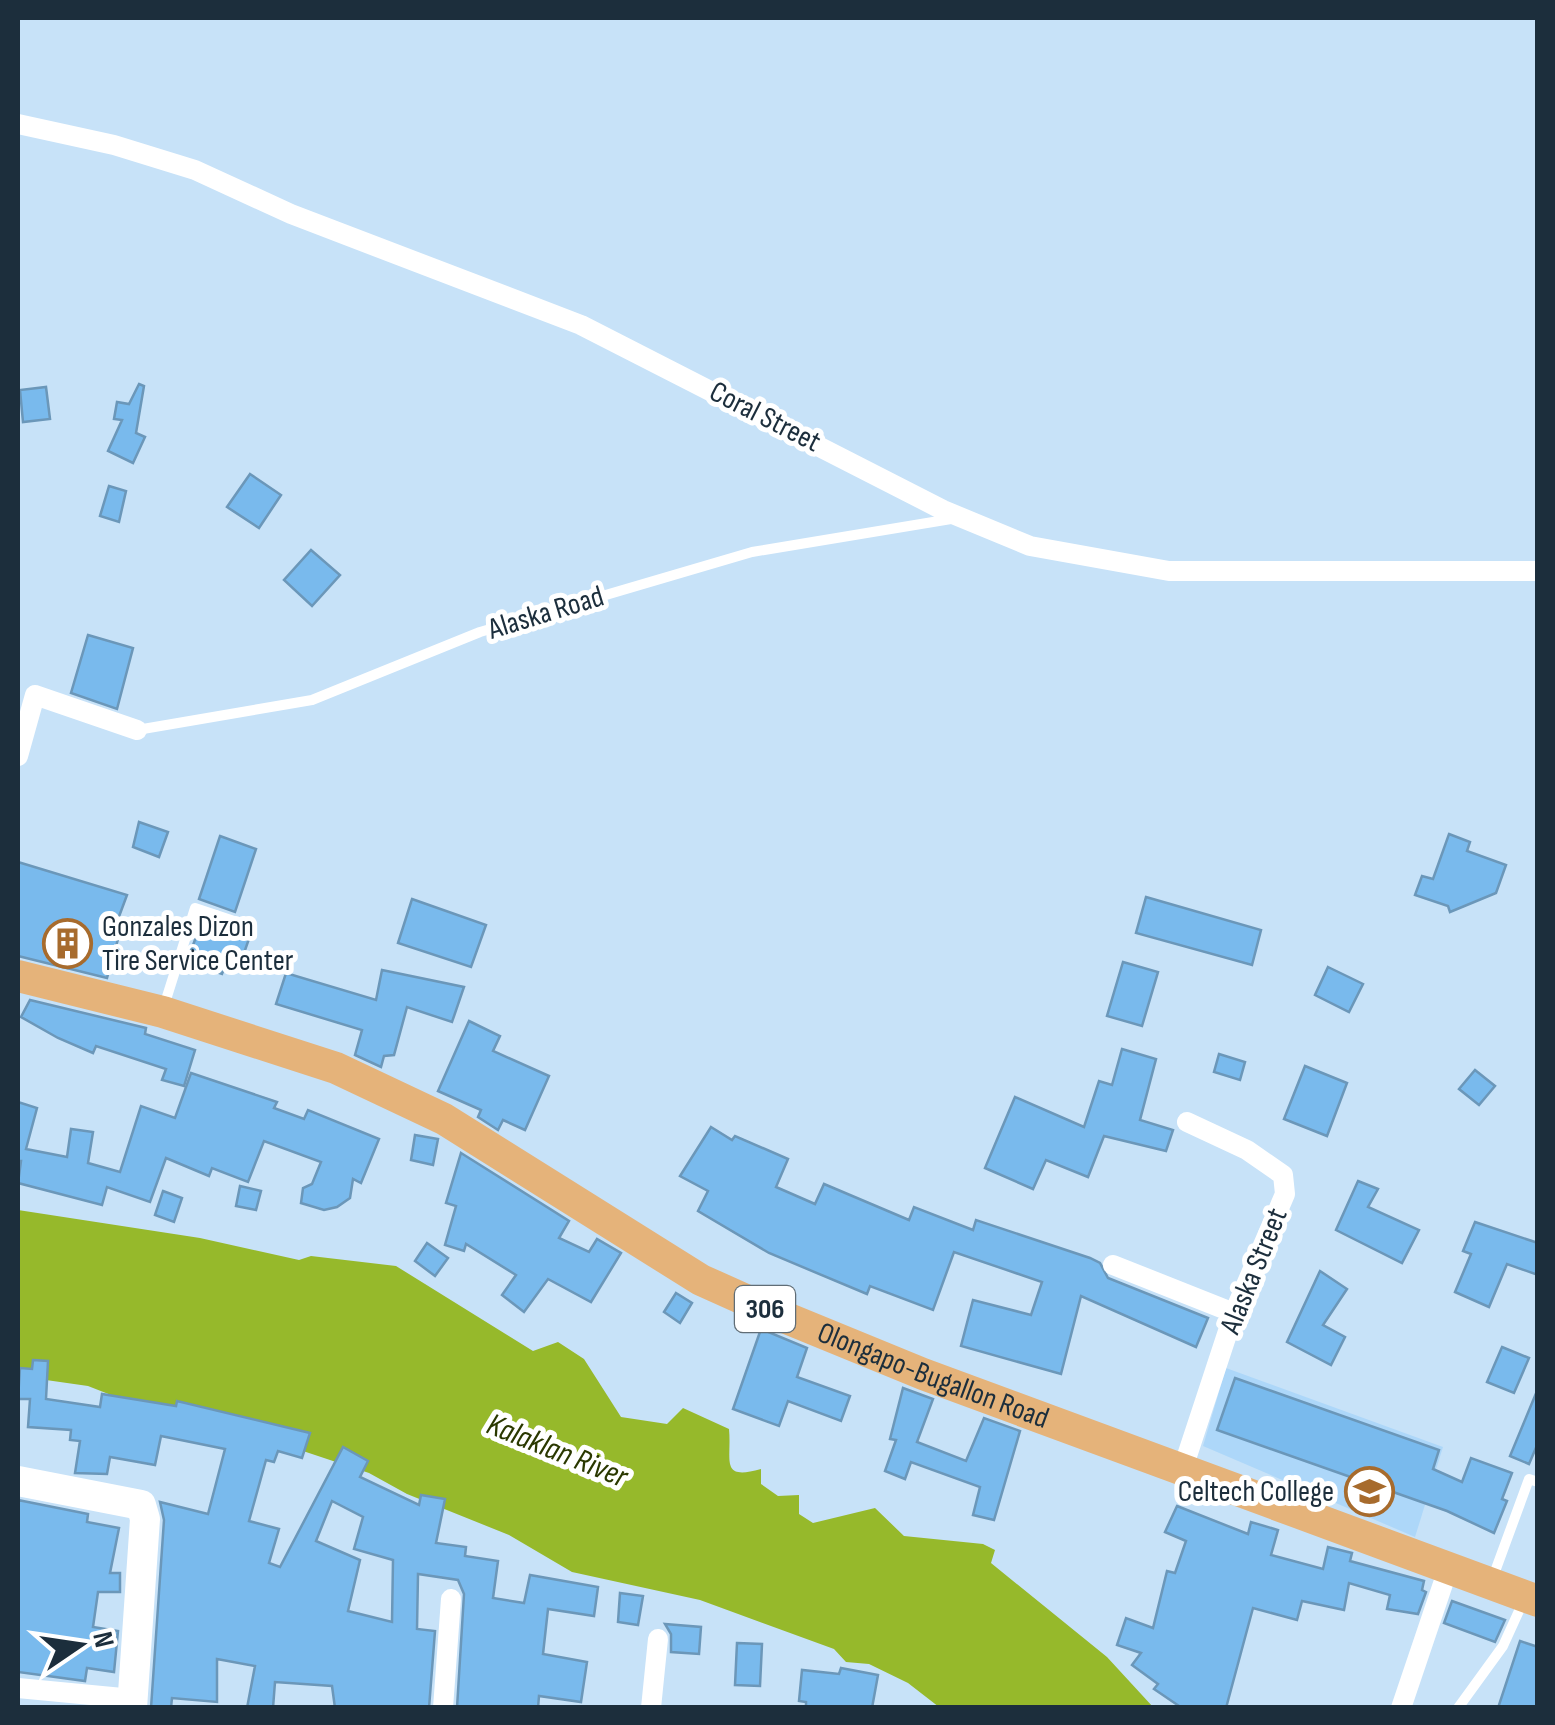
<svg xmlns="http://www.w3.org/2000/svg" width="1555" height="1725" viewBox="0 0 1555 1725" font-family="'Sofia Sans Condensed',sans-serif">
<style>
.built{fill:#add7f9}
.water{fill:#96b92b}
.building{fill:#79baed;stroke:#6b97b9;stroke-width:2.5;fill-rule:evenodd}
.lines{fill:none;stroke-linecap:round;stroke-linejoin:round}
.lane{stroke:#fff;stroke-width:10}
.street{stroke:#fff;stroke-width:20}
.secondary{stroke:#fff;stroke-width:30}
.primary{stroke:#e5b37a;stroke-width:32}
.labels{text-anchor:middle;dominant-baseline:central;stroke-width:10;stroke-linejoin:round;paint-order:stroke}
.shield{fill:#fff;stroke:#606d76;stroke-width:2.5}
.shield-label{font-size:28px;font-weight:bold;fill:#1c2e3c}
.street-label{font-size:30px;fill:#1c2e3c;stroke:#fff}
.poi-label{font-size:30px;fill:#1c2e3c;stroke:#fff;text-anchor:start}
.water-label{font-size:32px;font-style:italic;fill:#2a3800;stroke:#fff}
</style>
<rect width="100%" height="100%" fill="#c7e2f8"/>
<polygon class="built" points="1226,1368 1443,1447 1415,1537 1203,1446"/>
<path class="water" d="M18,1210l182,28 99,22 12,-4 85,10 137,85 25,-9 26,17 37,58 46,7 16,-16 46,21c3,31 -10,52 32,40v15l17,12 21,-1v19l14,9 62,-15 29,28 79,8 12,6 -4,13 116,94 46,50h-214l-31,-24 -39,-19 -23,-2 -12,-13 -134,-49 -128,-28 -63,-37 -102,-41 -38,-21 -111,-37 -106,-25 -64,-25 -70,-10z"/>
<g class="building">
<polygon points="139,384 144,386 136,433 145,437 133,463 108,451 122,420 114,419 117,402 129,404"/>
<polygon points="46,387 50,419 23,422 20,390"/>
<polygon points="250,474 281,495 259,528 227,507"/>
<polygon points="109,486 126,491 119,522 100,516"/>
<polygon points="311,550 340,575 312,606 284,580"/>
<polygon points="88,635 133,648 117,709 71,693"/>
<polygon points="139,822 168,832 159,857 133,847"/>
<polygon points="1449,834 1470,842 1467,851 1506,865 1496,893 1450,912 1448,906 1415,895 1422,876 1433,879"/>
<polygon points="220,836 256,849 235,912 199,899"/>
<polygon points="18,862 127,895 114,930 120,932 107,978 18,956"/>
<polygon points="1146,897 1261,930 1252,965 1136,933"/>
<polygon points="412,899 486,925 471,967 398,943"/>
<polygon points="202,920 250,936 238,970 225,966 222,974 187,962"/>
<polygon points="1123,962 1158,972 1142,1026 1107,1016"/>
<polygon points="1328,967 1363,984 1349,1012 1315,995"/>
<polygon points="382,970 464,987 452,1022 407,1007 394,1055 384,1056 381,1067 355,1055 362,1030 276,1004 286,973 376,1000"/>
<polygon points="30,1000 146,1028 145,1034 195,1050 184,1086 162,1080 166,1069 96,1046 93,1053 58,1038 21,1017"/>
<polygon points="469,1021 500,1036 493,1051 549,1076 525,1130 503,1120 498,1130 478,1117 481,1110 438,1091"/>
<polygon points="1122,1049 1156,1059 1140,1120 1173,1130 1166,1151 1104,1136 1088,1177 1046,1160 1033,1189 985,1168 1015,1097 1084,1127 1099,1081 1112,1085"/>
<polygon points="1219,1054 1245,1062 1240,1080 1214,1072"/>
<polygon points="1305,1066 1347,1083 1327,1136 1284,1119"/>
<polygon points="1475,1070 1495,1086 1479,1105 1459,1089"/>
<polygon points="191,1073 277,1102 274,1108 304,1119 308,1110 379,1139 361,1183 353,1179 350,1198 337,1207 324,1210 301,1203 303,1188 312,1184 321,1162 264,1141 248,1182 212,1168 209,1176 166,1158 150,1202 107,1187 102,1205 18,1183 21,1161 18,1161 18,1102 37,1108 26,1149 67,1157 71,1129 93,1132 88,1163 120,1172 141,1106 175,1118"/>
<polygon points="711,1127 732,1140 735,1136 788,1159 776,1187 815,1204 824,1184 909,1220 914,1207 973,1230 976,1220 1090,1258 1100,1263 1108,1278 1208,1318 1196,1347 1081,1296 1061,1374 961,1346 973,1300 1031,1315 1042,1282 954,1252 933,1310 870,1286 867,1294 769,1253 698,1211 708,1191 680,1176"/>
<polygon points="415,1135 438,1139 433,1165 411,1160"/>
<polygon points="461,1153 569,1221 559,1238 589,1252 597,1239 621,1253 591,1302 548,1279 524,1312 502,1295 516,1275 466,1244 464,1251 445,1245 456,1206 446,1203"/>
<polygon points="1358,1181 1378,1189 1368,1207 1419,1230 1402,1263 1336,1230"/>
<polygon points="240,1186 261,1191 256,1210 236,1206"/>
<polygon points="163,1191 182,1198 174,1222 155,1215"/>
<polygon points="1475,1222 1538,1243 1538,1275 1507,1264 1489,1307 1455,1292 1471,1254 1463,1251"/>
<polygon points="427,1243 448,1258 435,1276 415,1261"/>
<polygon points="1320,1271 1347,1289 1323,1325 1345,1337 1331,1365 1287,1342"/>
<polygon points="676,1293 692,1303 680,1323 664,1312"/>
<polygon points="761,1329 807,1348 797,1377 850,1396 841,1421 788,1401 779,1426 733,1409"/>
<polygon points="1502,1347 1529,1358 1514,1393 1487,1382"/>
<path d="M33,1360l15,1 -2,38 54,8 2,-13 74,12 1,-5 133,32 -8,25 -24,-7 -4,11 -8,-2 -17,61 30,8 -10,34 11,4 63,-120 25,14 -8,16 59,28 2,-10 24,4 -9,44 30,4 -1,9 33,5 -5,37 31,5 6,-28 68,12 -4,29 -46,-7 -5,45 44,8 -6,40 -42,-6 -1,12h-81l7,-114 -6,-14 -40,-6 -1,55 18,2 -6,77h-94l-3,-22 -57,-4 -2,26h-26l8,-42 -38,-7v43l-45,-4 -1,10h-20l13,-188 -4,-18 48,12 17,-65 -64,-13 -6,29 -45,-8 -3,17 -32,-1 5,-32 -10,-1 1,-10 -43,-3 2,-28h-12l2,-31 12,1zM332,1501l31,16 -9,32 39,11 -1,62 -44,-11 12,-51 -44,-19z"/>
<polygon points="1235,1378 1439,1450 1433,1469 1462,1482 1471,1458 1512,1473 1502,1499 1507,1501 1494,1533 1447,1511 1217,1430"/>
<polygon points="903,1388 933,1399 917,1442 966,1461 984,1418 1020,1431 994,1520 973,1515 980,1487 911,1462 905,1479 885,1471 896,1440 890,1439"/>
<polygon points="1537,1391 1538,1443 1529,1464 1510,1456"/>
<polygon points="18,1500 88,1514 87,1522 119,1528 110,1573 120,1573 120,1592 98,1592 93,1627 118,1631 114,1672 87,1668 85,1681 18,1672"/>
<polygon points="1177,1506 1248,1534 1251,1522 1278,1530 1271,1555 1323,1569 1328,1547 1352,1553 1350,1561 1424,1581 1422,1590 1426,1592 1418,1614 1387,1609 1390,1595 1349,1583 1344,1610 1302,1601 1297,1620 1253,1608 1226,1708 1182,1708 1154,1689 1158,1684 1132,1665 1141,1653 1117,1645 1126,1618 1153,1628 1167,1571 1175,1573 1186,1541 1165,1532"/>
<polygon points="620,1593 643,1596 638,1625 618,1622"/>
<polygon points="1452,1601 1505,1620 1495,1642 1444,1623"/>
<polygon points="665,1624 701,1627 699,1654 671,1652 671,1634"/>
<polygon points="1520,1641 1538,1647 1538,1708 1498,1708"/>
<polygon points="737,1643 762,1644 760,1686 735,1685"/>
<polygon points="841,1668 878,1675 872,1708 806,1708 806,1702 799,1701 802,1670 839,1674"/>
</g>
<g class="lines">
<g class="lane">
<polyline points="137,730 312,700 480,632 752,552 951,519"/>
<polyline points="164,1006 195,908 246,925"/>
<polyline points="1493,1577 1529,1479 1538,1482"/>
<polyline points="1458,1708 1503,1646 1523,1602"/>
</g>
<g class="street">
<polyline points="18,124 114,145 195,170 291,214 581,325 943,510 1030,546 1169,571 1538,571"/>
<polyline points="18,756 35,695 137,730"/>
<polyline points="1113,1265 1234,1313"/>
<polyline points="1182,1471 1234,1313 1285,1194 1283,1175 1247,1150 1187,1122"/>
<polyline points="18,1688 133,1699"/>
<polyline points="443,1708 451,1599"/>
<polyline points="651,1708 658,1639"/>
<polyline points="1401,1708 1448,1569"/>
</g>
<polyline class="secondary" points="18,1481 141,1505 145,1519 132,1708"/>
<path class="primary" id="s1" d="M18,976l145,36 173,56 108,51 257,161 78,35 144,59 615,227"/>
</g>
<defs>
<symbol id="building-ring" viewBox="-11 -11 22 22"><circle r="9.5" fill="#fff" stroke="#a76b2d" stroke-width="1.5"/><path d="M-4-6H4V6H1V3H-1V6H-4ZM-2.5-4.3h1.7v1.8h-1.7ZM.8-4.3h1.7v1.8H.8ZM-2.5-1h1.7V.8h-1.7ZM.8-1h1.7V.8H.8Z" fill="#a76b2d"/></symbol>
<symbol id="university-ring" viewBox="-11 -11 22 22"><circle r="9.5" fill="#fff" stroke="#a76b2d" stroke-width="1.5"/><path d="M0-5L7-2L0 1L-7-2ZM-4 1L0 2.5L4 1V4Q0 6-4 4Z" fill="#a76b2d"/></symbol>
</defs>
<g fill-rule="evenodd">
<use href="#building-ring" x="40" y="916" width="55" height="55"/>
<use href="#university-ring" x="1342" y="1464" width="55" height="55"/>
</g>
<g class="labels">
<rect class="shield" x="735" y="1286" width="60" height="46" rx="8"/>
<g class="shield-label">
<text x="765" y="1309">306</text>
</g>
<g class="street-label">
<text transform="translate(765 417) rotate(27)">Coral Street</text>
<text transform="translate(546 613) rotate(-17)">Alaska Road</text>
<text transform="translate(1254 1271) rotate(-68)">Alaska Street</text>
<text stroke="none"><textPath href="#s1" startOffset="1005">Olongapo-Bugallon Road</textPath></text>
</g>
<g class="poi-label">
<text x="102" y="927">Gonzales Dizon<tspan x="102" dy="34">Tire Service Center</tspan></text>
<text x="1334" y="1492" text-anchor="end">Celtech College</text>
</g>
<g class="water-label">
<text transform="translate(557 1451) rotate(22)">Kalaklan River</text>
</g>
</g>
<rect width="1555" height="1725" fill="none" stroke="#1c2e3c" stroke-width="40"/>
<g transform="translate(80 1645) rotate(77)" stroke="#ffffff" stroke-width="8" paint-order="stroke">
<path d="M0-8L18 38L0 25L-18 38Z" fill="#1c2e3c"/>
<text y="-15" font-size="28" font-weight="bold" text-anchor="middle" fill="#1c2e3c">N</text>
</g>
</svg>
